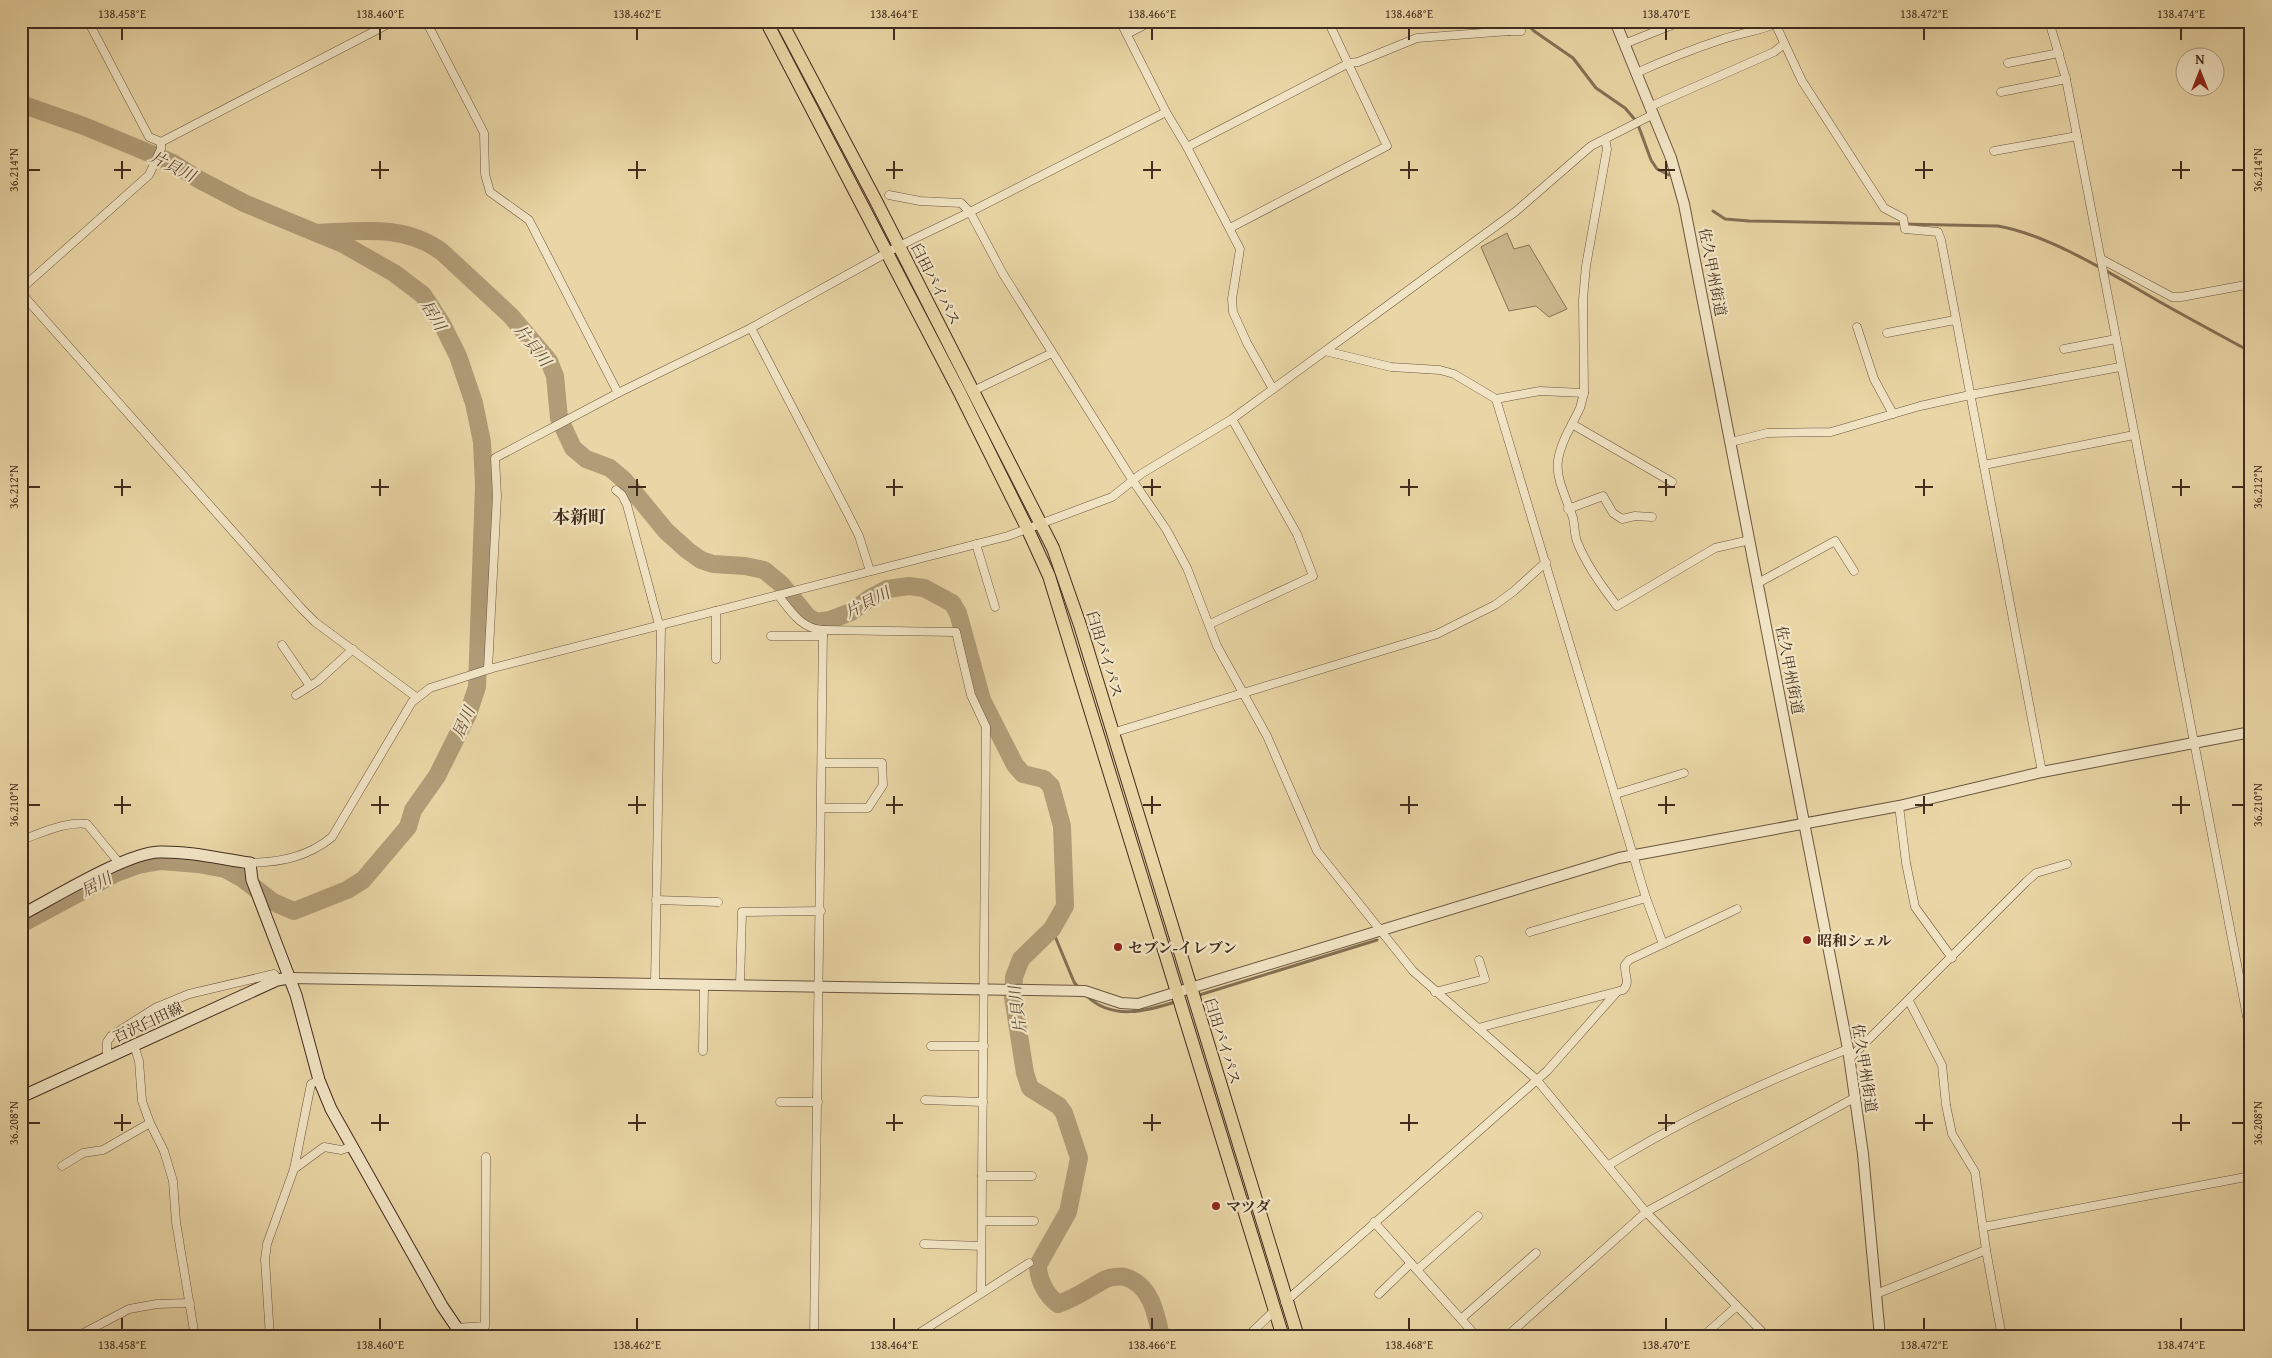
<svg xmlns="http://www.w3.org/2000/svg" width="2272" height="1358" viewBox="0 0 2272 1358" font-family="'Gentium Book Plus','Noto Serif JP',serif">
<style>
.green{fill:#ccb88e;stroke:#867256}
.lines{fill:none;stroke-linecap:round;stroke-linejoin:round}
.stream{stroke:#846f53;stroke-width:3}
.river{stroke:#b09c77;stroke-width:18}
.minor-casing{stroke:#6b5640;stroke-width:9}
.tertiary-casing{stroke:#6b5640;stroke-width:12}
.secondary-casing{stroke:#412c1e;stroke-width:13}
.trunk-casing{stroke:#412c1e;stroke-width:14}
.minor{stroke:#f1e4c4;stroke-width:8}
.tertiary{stroke:#f1e4c4;stroke-width:10}
.secondary{stroke:#f1e4c4;stroke-width:11}
.trunk{stroke:#e9d5a5;stroke-width:12}
.ticks{fill:none;stroke:#412c1e;stroke-width:2}
.poi-dot{fill:#8f2418;stroke:#f1e4c4;stroke-width:2}
.labels{text-anchor:middle;dominant-baseline:central;stroke-width:4.5;stroke-linejoin:round;paint-order:stroke}
.street-label{font-size:15px;fill:#412c1e;stroke:#f1e4c4}
.poi-label{font-size:15px;font-weight:bold;fill:#412c1e;stroke:#f1e4c4;text-anchor:start}
.water-label{font-size:16px;font-style:italic;fill:#5d4834;stroke:#f1e4c4}
.quarter-label{font-size:18px;font-weight:bold;fill:#412c1e;stroke:#f1e4c4}
.neatline{fill:none;stroke:#412c1e;stroke-width:2}
.ticks-label{font-size:12px;text-anchor:middle;fill:#412c1e}
</style>
<rect width="100%" height="100%" fill="#e9d5a5"/>
<filter id="stains"><feTurbulence type="fractalNoise" baseFrequency=".004" numOctaves="4"/><feColorMatrix values="0 0 0 0 .2 0 0 0 0 .09 0 0 0 0 .02 0 0 0 .5 -.17"/></filter>
<radialGradient id="worn" r=".72"><stop offset=".6" stop-color="#630" stop-opacity="0"/><stop offset="1" stop-color="#630" stop-opacity=".3"/></radialGradient>
<polygon class="green" points="1507,233 1514,249 1529,245 1567,309 1549,317 1536,306 1509,311 1481,247"/>
<g class="lines">
<g class="stream">
<polyline points="1524,21 1534,31 1573,58 1596,88 1625,108 1637,122 1651,160 1657,169 1669,175"/>
<path d="M1713,211l12,8 24,2 249,5c52,9 115,49 162,76 30,17 60,33 91,50"/>
<polyline points="1052,929 1074,982 1079,988"/>
<path d="M1087,996c25,25 61,15 91,5"/>
<polyline points="1196,996 1377,940"/>
</g>
<g class="river">
<polyline points="21,104 84,126 173,163 198,179 244,203 343,244 394,273 423,295 442,324 458,356 474,403 482,442 484,485 477,687 468,714 437,776 413,810 408,827 363,880 347,890 294,911 273,902 243,879 225,869 198,864 161,861 138,865 116,873 21,924"/>
<path d="M318,233c43,-2 87,-9 124,19l69,64 38,45 6,15 4,42 14,30 13,11 24,9 14,12 42,51 21,19 14,10 12,4 32,2 19,4 17,14 27,33 8,5 14,-2 21,-8 19,-14 17,-9 22,-3 15,2 28,15 6,10 24,87 33,65 8,9 21,5 7,7 11,40 3,80 -13,23 -31,30 -7,18 -1,20 12,76 5,15 29,18 5,7 15,45 -11,54 -30,53c0,15 8,30 20,39 18,-6 31,-16 48,-25 5,-2 14,-3 19,-2 26,8 31,36 36,60"/>
</g>
<defs>
<g id="minor">
<polyline points="88,21 149,137 161,142 394,21"/>
<polyline points="426,21 484,133 485,174 490,192 529,220 618,393"/>
<polyline points="1120,21 1166,112 1187,147 1240,249 1232,299 1233,312 1247,343 1273,389"/>
<polyline points="1774,21 1802,81 1884,208 1903,218 1905,229 1938,232 1941,240 2042,772"/>
<polyline points="2049,21 2066,79 2251,1037"/>
<polyline points="1509,31 1521,31"/>
<polyline points="1127,34 1152,21"/>
<polyline points="1624,44 1682,21"/>
<polyline points="2008,63 2059,53"/>
<path d="M1636,73c29,-13 57,-24 87,-34 18,-6 36,-8 52,-15"/>
<polyline points="2001,92 2066,79"/>
<polyline points="1649,107 1774,52 1784,44"/>
<polyline points="1187,147 1349,63 1358,62 1417,38 1509,31 1511,21"/>
<polyline points="1994,151 2077,136"/>
<polyline points="889,195 920,201 961,203 970,212 1003,274 1133,481 1166,529 1187,568 1217,646 1267,736 1317,851 1413,971 1536,1079 1646,1212 1767,1337"/>
<polyline points="1230,228 1387,146 1328,21"/>
<polyline points="2101,259 2172,297 2181,297 2251,284"/>
<polyline points="21,289 149,175 161,149 161,142"/>
<polyline points="21,293 301,608 315,622 416,697"/>
<polyline points="1857,327 1874,379 1893,414"/>
<polyline points="751,328 848,514 859,536 870,571"/>
<polyline points="1887,333 1955,320"/>
<polyline points="2064,349 2116,339"/>
<polyline points="1325,351 1391,367 1440,370 1454,374 1496,399 1540,391 1584,393 1583,299 1586,266 1607,149 1605,139"/>
<polyline points="973,391 1052,353"/>
<polyline points="1584,393 1580,408 1572,424 1672,482"/>
<path d="M1572,424c-24,44 -14,51 1,94 2,8 1,18 5,26 9,22 25,44 39,62l98,-58 35,-8"/>
<polyline points="1731,442 1767,433 1831,432 1920,406 1970,395 2120,367"/>
<polyline points="1984,465 2134,435"/>
<polyline points="616,490 622,495 627,505 658,621 661,627 655,984"/>
<polyline points="1568,509 1603,496 1613,513 1622,519 1635,516 1652,517"/>
<polyline points="976,544 995,607"/>
<polyline points="1758,583 1835,541 1854,571"/>
<path d="M778,595c12,15 23,34 45,35l-9,707"/>
<polyline points="1210,624 1313,576 1297,534 1232,419"/>
<polyline points="823,630 956,632 971,695 986,727 981,1293"/>
<polyline points="771,636 823,636"/>
<polyline points="282,645 310,686"/>
<polyline points="716,659 716,611"/>
<polyline points="488,669 497,496 495,458 618,393 751,328 899,246 970,212 1166,112"/>
<polyline points="296,695 318,681 353,649"/>
<polyline points="1112,733 1437,634 1495,605 1514,591 1546,562"/>
<polyline points="822,763 882,763 883,785 868,808 822,808"/>
<polyline points="1616,794 1684,773"/>
<polyline points="1899,806 1906,863 1915,907 1952,958"/>
<path d="M21,840c21,-7 45,-19 66,-16l33,40"/>
<path d="M250,863c31,-1 58,-6 82,-26l80,-135 18,-14 63,-20 515,-132 104,-39 29,-23 91,-55 163,-119 120,-88 76,-66 61,-31"/>
<polyline points="656,900 718,902"/>
<polyline points="1530,932 1646,898"/>
<polyline points="1663,944 1737,909"/>
<polyline points="740,985 742,912 821,911"/>
<polyline points="1435,992 1485,979 1479,960"/>
<polyline points="1909,1001 1942,1065 1946,1105 1952,1134 1975,1172 1986,1250 2002,1337"/>
<path d="M1478,1028l145,-38c8,-8 1,-15 2,-25l4,-5 34,-16 -17,-46 -150,-499"/>
<polyline points="134,1045 139,1061 142,1101 150,1123 164,1151 173,1181 176,1222 195,1337"/>
<polyline points="931,1046 984,1046"/>
<polyline points="703,1051 704,985"/>
<polyline points="107,1057 107,1042 111,1036 155,1008 189,994 274,974 279,980"/>
<polyline points="1849,1059 2026,882 2036,873 2067,864"/>
<polyline points="925,1100 983,1102"/>
<polyline points="780,1102 818,1102"/>
<path d="M1609,1165c76,-47 156,-84 239,-116"/>
<polyline points="62,1166 83,1153 103,1150 150,1123"/>
<polyline points="294,1169 324,1147 341,1150 351,1147"/>
<polyline points="982,1176 1032,1176"/>
<polyline points="982,1221 1034,1221"/>
<polyline points="1374,1222 1477,1337"/>
<polyline points="1983,1227 2251,1176"/>
<polyline points="924,1244 981,1246"/>
<polyline points="1417,1270 1478,1216"/>
<polyline points="1379,1294 1411,1263"/>
<polyline points="1876,1294 1986,1250"/>
<polyline points="1285,1302 1547,1071 1616,993"/>
<polyline points="1461,1319 1536,1253"/>
<polyline points="455,1328 485,1326 486,1157"/>
<polyline points="76,1337 129,1309 157,1304 190,1303"/>
<polyline points="270,1337 265,1259 267,1244 294,1169 311,1084 319,1080"/>
<polyline points="913,1337 1029,1263"/>
<polyline points="1247,1337 1276,1309"/>
<polyline points="1506,1337 1646,1212 1856,1097"/>
<polyline points="1702,1337 1737,1306"/>
</g>
<g id="tertiary">
<polyline points="1615,21 1671,158 1684,204 1848,1049 1863,1154 1880,1337"/>
<polyline points="289,978 1085,991 1121,1003 1138,1004 1619,858 1899,806 2042,772 2251,732"/>
</g>
<g id="secondary">
<path d="M21,915c33,-17 105,-62 138,-63 30,-1 62,7 91,11l2,17 44,115 23,85 12,29 111,197 21,31"/>
<polyline points="21,1097 277,980 289,978"/>
</g>
<g id="trunk">
<polyline points="766,21 959,391 1028,530 1049,576 1283,1337"/>
<polyline points="781,21 875,199 1053,548 1080,625 1298,1337"/>
</g>
</defs>
<use href="#minor" class="minor-casing"/>
<use href="#tertiary" class="tertiary-casing"/>
<use href="#secondary" class="secondary-casing"/>
<use href="#trunk" class="trunk-casing"/>
<use href="#minor" class="minor"/>
<use href="#tertiary" class="tertiary"/>
<use href="#secondary" class="secondary"/>
<use href="#trunk" class="trunk"/>
</g>
<path class="ticks" d="M122,28v12M380,28v12M637,28v12M894,28v12M1152,28v12M1409,28v12M1666,28v12M1924,28v12M2181,28v12M122,161v18M380,161v18M637,161v18M894,161v18M1152,161v18M1409,161v18M1666,161v18M1924,161v18M2181,161v18M28,170h12M114,170h17M371,170h18M628,170h18M886,170h17M1143,170h18M1400,170h18M1658,170h17M1915,170h18M2172,170h18M2232,170h12M122,479v17M380,479v17M637,479v17M894,479v17M1152,479v17M1409,479v17M1666,479v17M1924,479v17M2181,479v17M28,487h12M114,487h17M371,487h18M628,487h18M886,487h17M1143,487h18M1400,487h18M1658,487h17M1915,487h18M2172,487h18M2232,487h12M122,796v18M380,796v18M637,796v18M894,796v18M1152,796v18M1409,796v18M1666,796v18M1924,796v18M2181,796v18M28,805h12M114,805h17M371,805h18M628,805h18M886,805h17M1143,805h18M1400,805h18M1658,805h17M1915,805h18M2172,805h18M2232,805h12M122,1114v17M380,1114v17M637,1114v17M894,1114v17M1152,1114v17M1409,1114v17M1666,1114v17M1924,1114v17M2181,1114v17M28,1123h12M114,1123h17M371,1123h18M628,1123h18M886,1123h17M1143,1123h18M1400,1123h18M1658,1123h17M1915,1123h18M2172,1123h18M2232,1123h12M122,1318v12M380,1318v12M637,1318v12M894,1318v12M1152,1318v12M1409,1318v12M1666,1318v12M1924,1318v12M2181,1318v12"/>
<g class="poi-dot">
<circle cx="1807" cy="940" r="5"/>
<circle cx="1118" cy="947" r="5"/>
<circle cx="1216" cy="1206" r="5"/>
</g>
<g class="labels">
<g class="street-label">
<text transform="translate(1713 272) rotate(79)">佐久甲州街道</text>
<text transform="translate(936 284) rotate(63)">臼田バイパス</text>
<text transform="translate(1105 654) rotate(73)">臼田バイパス</text>
<text transform="translate(1790 670) rotate(79)">佐久甲州街道</text>
<text transform="translate(148 1022) rotate(-25)">百沢臼田線</text>
<text transform="translate(1223 1041) rotate(73)">臼田バイパス</text>
<text transform="translate(1865 1068) rotate(81)">佐久甲州街道</text>
</g>
<g class="poi-label">
<text x="1817" y="940">昭和シェル</text>
<text x="1128" y="947">セブン-イレブン</text>
<text x="1226" y="1206">マツダ</text>
</g>
<g class="water-label">
<text transform="translate(173 166) rotate(26)">片貝川</text>
<text transform="translate(434 315) rotate(59)">居川</text>
<text transform="translate(533 345) rotate(52)">片貝川</text>
<text transform="translate(867 602) rotate(-27)">片貝川</text>
<text transform="translate(463 722) rotate(-66)">居川</text>
<text transform="translate(96 884) rotate(-28)">居川</text>
<text transform="translate(1017 1010) rotate(-97)">片貝川</text>
</g>
<g class="quarter-label">
<text x="579" y="516">本新町</text>
</g>
</g>
<rect width="2272" height="1358" fill="none" stroke="#e9d5a5" stroke-width="55"/>
<g transform="translate(2200 72)"><circle r="24" fill="#f1e4c4" stroke="#ab9a82"/>
<path d="M0-4L9 19L0 12L-9 19Z" fill="#8f2418"/>
<text y="-8" font-size="14" font-weight="bold" text-anchor="middle" fill="#412c1e">N</text>
</g>
<rect x="28" y="28" width="2216" height="1302" class="neatline"/>
<g class="ticks-label">
<text x="122" y="18">138.458°E</text>
<text x="380" y="18">138.460°E</text>
<text x="637" y="18">138.462°E</text>
<text x="894" y="18">138.464°E</text>
<text x="1152" y="18">138.466°E</text>
<text x="1409" y="18">138.468°E</text>
<text x="1666" y="18">138.470°E</text>
<text x="1924" y="18">138.472°E</text>
<text x="2181" y="18">138.474°E</text>
<text transform="translate(14 170) rotate(-90)" y="4">36.214°N</text>
<text transform="translate(2258 170) rotate(-90)" y="4">36.214°N</text>
<text transform="translate(14 487) rotate(-90)" y="4">36.212°N</text>
<text transform="translate(2258 487) rotate(-90)" y="4">36.212°N</text>
<text transform="translate(14 805) rotate(-90)" y="4">36.210°N</text>
<text transform="translate(2258 805) rotate(-90)" y="4">36.210°N</text>
<text transform="translate(14 1123) rotate(-90)" y="4">36.208°N</text>
<text transform="translate(2258 1123) rotate(-90)" y="4">36.208°N</text>
<text x="122" y="1349">138.458°E</text>
<text x="380" y="1349">138.460°E</text>
<text x="637" y="1349">138.462°E</text>
<text x="894" y="1349">138.464°E</text>
<text x="1152" y="1349">138.466°E</text>
<text x="1409" y="1349">138.468°E</text>
<text x="1666" y="1349">138.470°E</text>
<text x="1924" y="1349">138.472°E</text>
<text x="2181" y="1349">138.474°E</text>
</g>
<rect width="100%" height="100%" filter="url(#stains)"/>
<rect width="100%" height="100%" fill="url(#worn)"/>
</svg>
